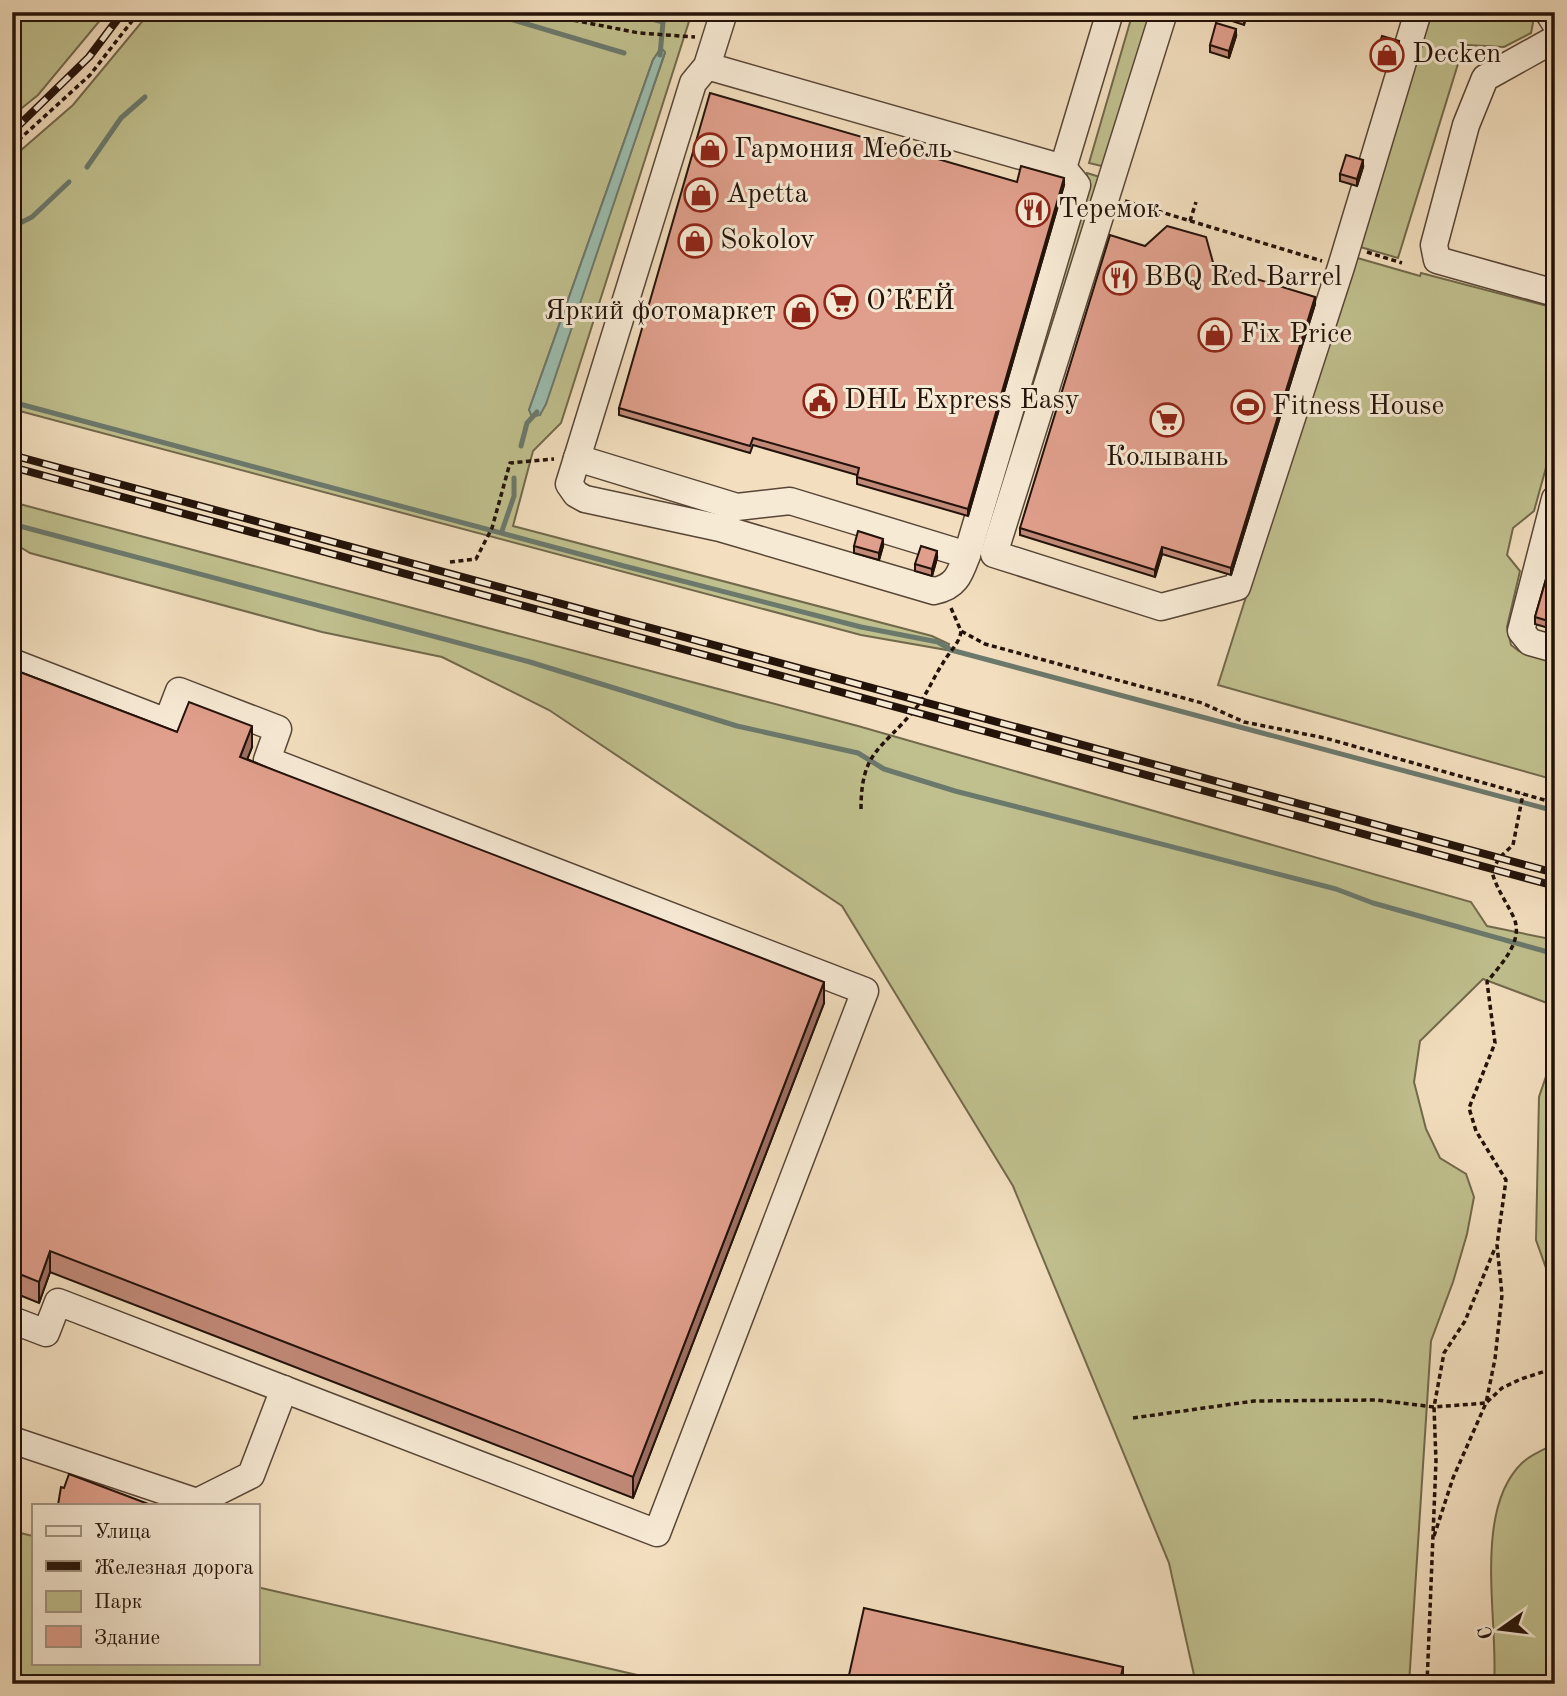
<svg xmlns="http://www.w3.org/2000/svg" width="1567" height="1696" viewBox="0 0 1567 1696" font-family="'Old Standard TT',serif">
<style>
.green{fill:#c0c08e;stroke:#72694c;stroke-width:2;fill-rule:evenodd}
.water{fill:#9bbdaf;stroke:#6b796d;stroke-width:2}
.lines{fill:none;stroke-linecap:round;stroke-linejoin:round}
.stream{stroke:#6b796d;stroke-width:5}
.minor-casing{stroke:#574536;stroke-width:29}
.path{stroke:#231209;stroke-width:3.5;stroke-dasharray:5 3.5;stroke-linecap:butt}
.minor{stroke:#f7ead5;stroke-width:26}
.rail-casing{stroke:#231209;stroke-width:8}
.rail{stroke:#f7ead5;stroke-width:5;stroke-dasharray:16;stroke-linecap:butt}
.wall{fill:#c18978;stroke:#231209;stroke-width:2}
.shaded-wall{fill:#9d6f62;stroke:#231209;stroke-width:2}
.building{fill:#e09f8c;stroke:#231209;stroke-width:2}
.labels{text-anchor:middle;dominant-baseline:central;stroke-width:6;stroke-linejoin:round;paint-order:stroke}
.poi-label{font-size:28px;fill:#231209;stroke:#f7ead5;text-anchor:start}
</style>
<rect width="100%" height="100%" fill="#f3dfbf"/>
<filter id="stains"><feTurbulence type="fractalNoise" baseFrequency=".00286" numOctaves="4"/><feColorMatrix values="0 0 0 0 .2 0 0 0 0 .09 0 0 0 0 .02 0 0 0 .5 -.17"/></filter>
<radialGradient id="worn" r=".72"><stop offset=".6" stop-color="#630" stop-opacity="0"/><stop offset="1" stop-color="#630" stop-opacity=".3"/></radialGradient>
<g class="green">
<polygon points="12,12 107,12 38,95 12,116"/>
<path d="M150,12h542l-131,411 -28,28 -20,75 419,110 17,8 -2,6 -86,-15 -849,-226v-251l61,-53zM661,48l4,5 -125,362 -11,-5 124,-350z"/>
<polygon points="1133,12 1156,12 1106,167 1089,163"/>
<polygon points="1430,12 1531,12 1533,23 1531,33 1504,47 1467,45 1462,51 1398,258 1357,246"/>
<polygon points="1087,173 1103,178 999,513 989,504"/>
<polygon points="1354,257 1420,276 1421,273 1555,308 1555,435 1534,511 1513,528 1507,555 1520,571 1507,627 1511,645 1519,651 1555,660 1555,780 1218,685"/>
<polygon points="12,502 858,726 1471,902 1487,926 1545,938 1555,936 1555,1006 1483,979 1420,1041 1414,1082 1426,1129 1440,1158 1466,1174 1474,1197 1467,1234 1453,1282 1431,1341 1409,1684 1196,1684 1169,1563 1013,1186 842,906 549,710 442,657 322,632 30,553 12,542"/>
<polygon points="1555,1050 1555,1293 1536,1240 1539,1097"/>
<path d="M1555,1444v240h-61c5,-61 -22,-173 28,-221 8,-8 23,-14 33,-19z"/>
<polygon points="12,1531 33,1536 33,1663 257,1663 257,1587 676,1684 12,1684"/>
</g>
<polygon class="water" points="661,48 665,52 546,404 540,415 532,417 529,410 653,60"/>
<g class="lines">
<g class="stream">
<polyline points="487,12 624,53"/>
<polyline points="626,12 663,22 666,12"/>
<polyline points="660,55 663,22"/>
<polyline points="87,167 121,118 145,97"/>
<polyline points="12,227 32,217 69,182"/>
<polyline points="12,402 624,566 861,627 938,642 951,650 1555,811"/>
<polyline points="521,446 527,423 537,412"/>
<polyline points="12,524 530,662 737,726 858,753 884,769 955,791 1336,889 1373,903 1555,954"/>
<polyline points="502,531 514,496 514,478"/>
</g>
<defs>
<g id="minor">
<polyline points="1164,12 994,554 1161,607 1237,587 1341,267 1418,12"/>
<polyline points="1548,12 1555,23"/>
<polyline points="1555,39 1485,78 1466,125 1434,245 1437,260 1555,293"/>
<path d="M707,66l356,102 14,17 -110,370c-7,19 -11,32 -33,36l-214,-63 -135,-29 -9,-5 -7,-10 124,-401 14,-17 17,-54"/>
<polyline points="1063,168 1110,12"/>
<polyline points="577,458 737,507 790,501 967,555"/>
<polyline points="1555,499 1521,631 1530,642 1555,649"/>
<polyline points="12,662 167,722 179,691 278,729 267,760 865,991 657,1533 58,1302 46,1333 12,1320"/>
<polyline points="12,1440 197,1502 251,1475 284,1389"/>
</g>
</defs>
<use href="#minor" class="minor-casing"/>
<g class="path">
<polyline points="152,12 163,15 168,12"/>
<polyline points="532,12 639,33 695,37"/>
<polyline points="12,146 90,75 139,12"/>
<polyline points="1125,201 1322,261"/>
<polyline points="1190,221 1196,202"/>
<polyline points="1367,252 1402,263"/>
<polyline points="450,562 476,559 492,528 510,463 554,459"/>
<polyline points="951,608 961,631 985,644 1202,703 1244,722 1325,738 1555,803"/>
<path d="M861,809c0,-59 21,-59 54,-100 12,-14 18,-31 28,-46 6,-11 17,-20 18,-32"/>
<path d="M1133,1418l121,-17 123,-1 57,7 52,-4 9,-44 7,-64 -5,-50 9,-65 -30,-49 -7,-23 26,-65 -8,-61c13,-17 37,-40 27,-64 -8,-17 -17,-28 -22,-46l7,-14 14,-13 10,-51"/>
<polyline points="1434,1536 1453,1478 1486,1403 1502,1388 1521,1379 1555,1368"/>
<polyline points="1427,1684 1436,1461 1434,1407 1444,1353 1465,1321 1495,1248"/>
</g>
<use href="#minor" class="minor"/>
<defs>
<g id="rail">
<polyline points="12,132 89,57 123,12"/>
<polyline points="12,455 1555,873"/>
<polyline points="12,467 1555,886"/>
</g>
</defs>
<use href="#rail" class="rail-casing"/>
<use href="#rail" class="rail"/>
</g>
<g class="wall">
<polygon points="1223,12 1247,12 1244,25 1223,18"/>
<polygon points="1236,36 1229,58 1210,52 1210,45"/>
<polygon points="1399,48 1393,67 1376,62 1376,55"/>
<polygon points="1363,167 1357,186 1340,181 1340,174"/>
<polygon points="1017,182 1064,185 968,516 857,484 857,475 753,445 750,453 619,415 619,408"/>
<polygon points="1214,266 1315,304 1231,575 1162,554 1155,577 1020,535 1020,528"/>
<polygon points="854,546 883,546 879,560 854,553"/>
<polygon points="1555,548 1555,630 1535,624 1535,617"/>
<polygon points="937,558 932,576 915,571 915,564"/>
<polygon points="12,669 177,732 252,747 247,759 824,1003 633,1498 50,1272 39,1303 12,1292"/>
</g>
<g class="shaded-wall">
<polygon points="1245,12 1247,12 1244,25 1244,18"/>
<polygon points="1236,29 1236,36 1229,58 1229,51"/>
<polygon points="1399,41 1399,48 1393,67 1393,60"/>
<polygon points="1363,160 1363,167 1357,186 1357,179"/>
<polygon points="1064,178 1064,185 968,516 968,509"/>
<polygon points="1315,297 1315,304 1231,575 1231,568"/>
<polygon points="883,539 883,546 879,560 879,553"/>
<polygon points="1162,547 1162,554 1155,577 1155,570"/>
<polygon points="937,551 937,558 932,576 932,569"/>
<polygon points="252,726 252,747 240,778 240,757"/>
<polygon points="824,982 824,1003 633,1498 633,1477"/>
<polygon points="50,1251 50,1272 39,1303 39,1282"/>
<polygon points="1123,1667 1123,1684 1119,1684"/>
</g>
<g class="building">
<polygon points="1227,12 1245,12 1244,18"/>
<polygon points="1216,23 1236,29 1229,51 1210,45"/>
<polygon points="1382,36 1399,41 1393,60 1376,55"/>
<polygon points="710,93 1017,182 1021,166 1064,178 968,509 857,477 859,468 753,438 750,446 619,408"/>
<polygon points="1346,155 1363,160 1357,179 1340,174"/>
<polygon points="1167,226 1206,237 1214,266 1315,297 1231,568 1162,547 1155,570 1020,528 1110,235 1145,246"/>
<polygon points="858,531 883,539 879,553 854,546"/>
<polygon points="921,546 937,551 932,569 915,564"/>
<polygon points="1555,548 1555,623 1535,617"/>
<polygon points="12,669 177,732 189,702 252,726 240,757 824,982 633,1477 50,1251 39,1282 12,1271"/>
<polygon points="69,1474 151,1505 58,1505 61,1487 64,1488"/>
<polygon points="864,1608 1123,1667 1119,1684 847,1684"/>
</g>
<defs>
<symbol id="shop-ring" viewBox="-11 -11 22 22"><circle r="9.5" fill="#f7ead5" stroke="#8f2418" stroke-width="1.5"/><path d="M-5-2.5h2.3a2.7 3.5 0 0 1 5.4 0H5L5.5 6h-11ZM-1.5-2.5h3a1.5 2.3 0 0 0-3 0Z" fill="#8f2418"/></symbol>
<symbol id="restaurant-ring" viewBox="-11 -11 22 22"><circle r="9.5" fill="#f7ead5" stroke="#8f2418" stroke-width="1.5"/><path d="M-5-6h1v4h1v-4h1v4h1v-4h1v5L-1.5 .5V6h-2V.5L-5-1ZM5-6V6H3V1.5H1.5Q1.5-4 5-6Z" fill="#8f2418"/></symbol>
<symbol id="supermarket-ring" viewBox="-11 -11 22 22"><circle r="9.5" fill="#f7ead5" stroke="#8f2418" stroke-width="1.5"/><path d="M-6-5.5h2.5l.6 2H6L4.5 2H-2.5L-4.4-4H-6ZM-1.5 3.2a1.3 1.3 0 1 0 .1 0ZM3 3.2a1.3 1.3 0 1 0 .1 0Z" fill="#8f2418"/></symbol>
<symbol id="civic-ring" viewBox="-11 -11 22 22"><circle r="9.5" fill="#f7ead5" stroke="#8f2418" stroke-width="1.5"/><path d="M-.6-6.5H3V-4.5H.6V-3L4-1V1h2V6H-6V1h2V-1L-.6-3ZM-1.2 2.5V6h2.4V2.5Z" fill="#8f2418"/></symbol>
<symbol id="stadium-ring" viewBox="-11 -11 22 22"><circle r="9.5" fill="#f7ead5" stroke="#8f2418" stroke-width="1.5"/><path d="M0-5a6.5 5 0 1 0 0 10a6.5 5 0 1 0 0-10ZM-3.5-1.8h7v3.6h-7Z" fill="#8f2418"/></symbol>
</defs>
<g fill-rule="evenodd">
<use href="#shop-ring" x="1368" y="36" width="38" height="38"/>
<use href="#shop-ring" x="691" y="131" width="38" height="38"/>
<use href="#shop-ring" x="682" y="176" width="38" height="38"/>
<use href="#restaurant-ring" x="1014" y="191" width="38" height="38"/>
<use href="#shop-ring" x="676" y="222" width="38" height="38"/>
<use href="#restaurant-ring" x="1101" y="259" width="38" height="38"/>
<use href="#supermarket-ring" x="822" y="283" width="38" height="38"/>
<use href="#shop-ring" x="782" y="293" width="38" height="38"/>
<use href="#shop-ring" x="1196" y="316" width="38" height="38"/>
<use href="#civic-ring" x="801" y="382" width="38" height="38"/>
<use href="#stadium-ring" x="1229" y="388" width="38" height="38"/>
<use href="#supermarket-ring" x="1148" y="401" width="38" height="38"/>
</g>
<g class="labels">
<g class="poi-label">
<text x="1412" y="55">Decken</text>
<text x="734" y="150">Гармония Мебель</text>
<text x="726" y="195">Apetta</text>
<text x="1058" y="210">Теремок</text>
<text x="720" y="241">Sokolov</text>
<text x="1144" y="278">BBQ Red Barrel</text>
<text x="866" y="302">О’КЕЙ</text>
<text x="776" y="312" text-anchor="end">Яркий фотомаркет</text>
<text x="1240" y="335">Fix Price</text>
<text x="844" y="401">DHL Express Easy</text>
<text x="1272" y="407">Fitness House</text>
<text x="1167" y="458" text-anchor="middle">Колывань</text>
</g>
</g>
<rect width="1567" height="1696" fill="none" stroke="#f3dfbf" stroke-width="42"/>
<rect x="14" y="14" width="1539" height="1668" fill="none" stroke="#231209" stroke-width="3.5"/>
<rect x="21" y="21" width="1525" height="1654" fill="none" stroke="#231209" stroke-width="2"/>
<rect x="32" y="1504" width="228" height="161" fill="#f7ead5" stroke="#a29483" stroke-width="2"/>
<rect x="46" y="1526" width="35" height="10" fill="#f7ead5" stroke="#a29483" stroke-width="2"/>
<text x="94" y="1538" font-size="21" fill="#231209">Улица</text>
<rect x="46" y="1561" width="35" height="10" fill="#231209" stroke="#a29483" stroke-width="2"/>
<text x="94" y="1574" font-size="21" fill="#231209">Железная дорога</text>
<rect x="46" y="1591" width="35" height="21" fill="#c0c08e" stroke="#a29483" stroke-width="2"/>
<text x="94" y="1608" font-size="21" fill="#231209">Парк</text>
<rect x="46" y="1626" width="35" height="21" fill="#e09f8c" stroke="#a29483" stroke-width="2"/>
<text x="94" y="1644" font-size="21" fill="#231209">Здание</text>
<g transform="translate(1501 1629) rotate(256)" stroke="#f7ead5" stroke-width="5" paint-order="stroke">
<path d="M0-5L12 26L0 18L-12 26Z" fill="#231209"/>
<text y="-10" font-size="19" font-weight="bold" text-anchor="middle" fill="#231209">С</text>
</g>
<rect width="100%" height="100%" filter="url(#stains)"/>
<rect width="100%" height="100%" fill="url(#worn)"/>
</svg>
